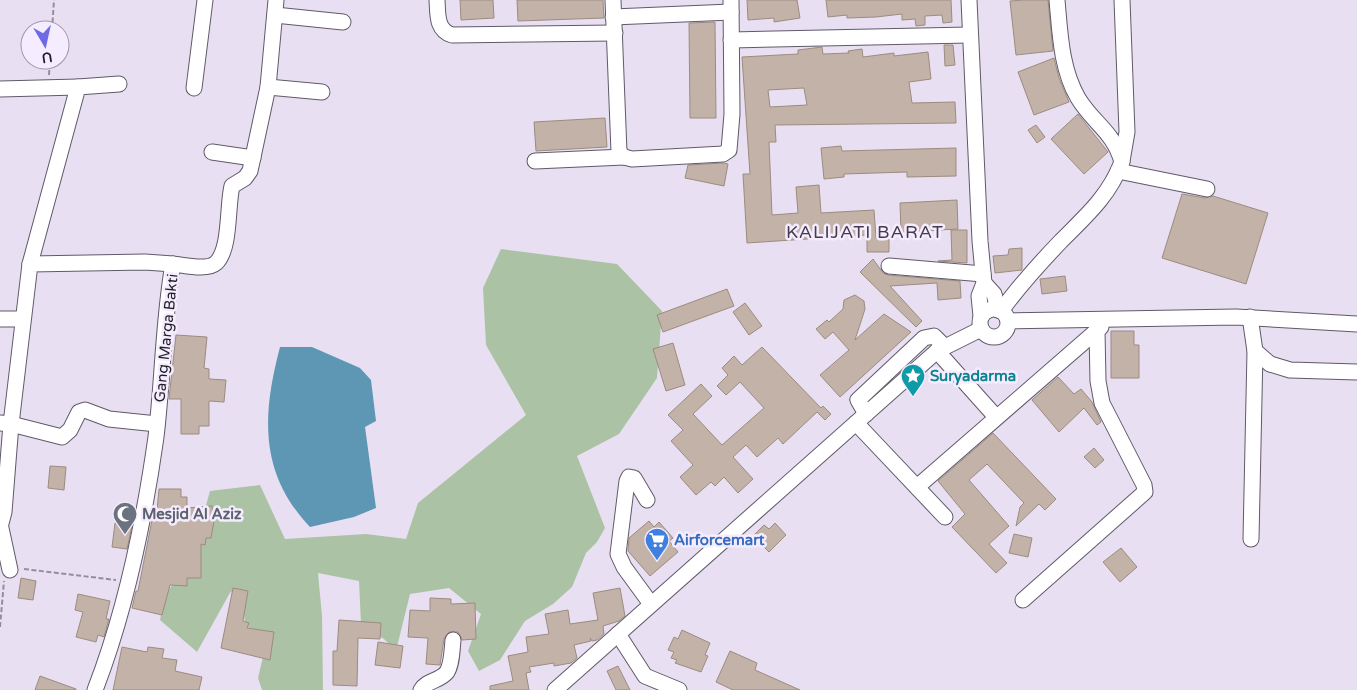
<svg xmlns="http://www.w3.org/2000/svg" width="1357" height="690" viewBox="0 0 1357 690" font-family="'Varela Round',sans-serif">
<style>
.green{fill:#acc2a5}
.water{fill:#5d97b3}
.building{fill:#c3b2a7;stroke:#9c8b81;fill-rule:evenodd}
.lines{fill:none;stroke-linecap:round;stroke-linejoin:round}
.minor-casing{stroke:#605968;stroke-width:17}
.path{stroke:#948e9c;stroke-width:2;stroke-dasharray:5 2.5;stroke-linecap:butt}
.minor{stroke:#fff;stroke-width:15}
.labels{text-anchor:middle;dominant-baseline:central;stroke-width:5;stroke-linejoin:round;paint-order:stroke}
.street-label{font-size:15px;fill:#201d24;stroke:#f5edff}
.culture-label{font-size:15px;font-weight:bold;fill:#0d838f;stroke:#f5edff;text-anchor:start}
.worship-label{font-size:15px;font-weight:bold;fill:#5b616d;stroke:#f5edff;text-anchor:start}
.shop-label{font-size:15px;font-weight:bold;fill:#366cbe;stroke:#f5edff;text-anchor:start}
.quarter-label{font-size:18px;letter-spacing:1px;fill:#433c4a;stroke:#f5edff}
</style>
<rect width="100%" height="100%" fill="#e8e0f2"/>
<polygon class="green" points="501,249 617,264 662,311 657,378 619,434 577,456 605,528 597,542 586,553 572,587 553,604 525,621 500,660 479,671 468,651 481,614 449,588 410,594 396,651 384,639 361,624 359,581 318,573 322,616 323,690 262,690 258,678 266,644 245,624 244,613 231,591 197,652 160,620 164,597 192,556 210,491 260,485 285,539 366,534 406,539 418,503 526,415 486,345 483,288"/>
<path class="water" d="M280,347h32l48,21 11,12 5,41 -11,6 11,81 -22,9 -44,10c-51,-54 -48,-112 -30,-180z"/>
<g class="building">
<polygon points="460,0 493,0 494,18 461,20"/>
<polygon points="517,0 603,0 604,18 518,21"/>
<polygon points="747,0 797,0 800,18 774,22 774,18 748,20"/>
<polygon points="826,0 951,0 952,22 943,23 942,15 925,16 925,25 916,26 915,19 902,20 902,14 876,17 847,18 847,15 828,17"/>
<polygon points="1023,0 1048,0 1053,51 1016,55 1010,1"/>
<polygon points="715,22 716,118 690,118 689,23"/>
<polygon points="944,45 953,45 955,65 945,66"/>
<path d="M822,47l1,7 26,-1 -1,-2 14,-2 1,8 31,-4v3l34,-4 3,27 -22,3 3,21 43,-1 1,21 -181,2 1,17h-7l3,73 26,-2 -2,-26 23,-2 2,28 53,-3 2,28h13v14h-22v-17l-120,8 -4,-69h7l-8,-117 56,-3v-4zM804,88l3,17 -37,2 -2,-17z"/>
<polygon points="1054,58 1059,78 1069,102 1034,115 1018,72"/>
<polygon points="1078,114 1108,152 1084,174 1051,139"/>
<polygon points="605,118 607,147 536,151 534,122"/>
<polygon points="1036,125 1045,137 1037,143 1028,130"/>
<polygon points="841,146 842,151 956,148 956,176 907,177 907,172 844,174 844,177 824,179 821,148"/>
<polygon points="724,163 728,164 724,186 685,178 688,165"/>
<polygon points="1182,194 1205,198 1213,196 1268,213 1246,284 1162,258"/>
<polygon points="957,200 958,229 901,232 900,203"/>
<polygon points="951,230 967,230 967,263 938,261 952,260"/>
<polygon points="1022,248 1022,270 995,273 993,256 1008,255 1009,249"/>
<polygon points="873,259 883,273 888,275 960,281 961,298 938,300 937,283 890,286 922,321 916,327 860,272"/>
<polygon points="1065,276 1067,291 1042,294 1040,279"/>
<polygon points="727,289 734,306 663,332 657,315"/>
<polygon points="855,295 864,301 865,309 855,340 884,314 911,332 840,397 820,375 849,350 833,332 825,339 816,329 827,320 829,322 843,309 844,300"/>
<polygon points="745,303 762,326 749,335 733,312"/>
<polygon points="1111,331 1134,331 1134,345 1139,345 1139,378 1111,378"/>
<polygon points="176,335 207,337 204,368 209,369 209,379 226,380 224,402 209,401 209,426 199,426 199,434 181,434 181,399 169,399"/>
<polygon points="673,343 685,385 666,391 653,349"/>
<polygon points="762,347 821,408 823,406 831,414 825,420 817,412 783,444 778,438 757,457 746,445 733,457 753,479 738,493 724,477 715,486 711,482 696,495 680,477 693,465 671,441 683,430 668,415 701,384 712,396 693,414 722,445 764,408 740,382 726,395 717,386 728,375 722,368 734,356 742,365"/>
<polygon points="1058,377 1074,394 1081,389 1092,402 1101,422 1097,425 1084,408 1059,432 1032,400"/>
<polygon points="993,433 1056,499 1045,510 1039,504 1016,526 1020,507 1024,503 987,464 969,480 1009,526 989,544 1007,563 996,573 952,527 965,514 938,481"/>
<polygon points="1094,448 1104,460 1095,468 1084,457"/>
<polygon points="50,466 66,467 64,490 48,488"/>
<polygon points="159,489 181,489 181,497 187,497 187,508 212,506 214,521 211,538 206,538 205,545 201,544 201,578 187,578 187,586 170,585 162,615 132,608 136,591 138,591 152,520 156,521"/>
<polygon points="649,521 654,527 659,522 673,538 669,541 678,552 650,576 628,551 629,538"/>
<polygon points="115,523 132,526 127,549 112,547"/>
<polygon points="775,523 786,535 769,552 753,536 764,525 769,529"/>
<polygon points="1014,534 1032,538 1028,557 1009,553"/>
<polygon points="1121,548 1137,567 1120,582 1103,562"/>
<polygon points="21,578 36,581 33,600 18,598"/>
<polygon points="233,588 248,591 243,621 249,623 247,628 274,632 270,660 221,648"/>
<polygon points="620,588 625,616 619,621 603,626 604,634 597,640 592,641 590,638 591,641 574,645 577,658 571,663 554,666 554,663 529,667 531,672 526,673 529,690 490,690 490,686 513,681 508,656 528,652 526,637 549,634 545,614 568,610 570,624 598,620 593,593"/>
<polygon points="78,594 110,601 106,619 109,619 104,637 98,635 96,642 76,637 83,612 75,610"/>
<polygon points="430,598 451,599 451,604 475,603 476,639 462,640 458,632 449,632 444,639 440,665 426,664 428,638 408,637 410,610 430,611"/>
<polygon points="339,620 381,623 380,639 358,638 357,686 333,685 333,651 337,651"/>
<polygon points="682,630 710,643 705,655 708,656 701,672 675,663 677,660 671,658 674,652 668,650 674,637 678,639"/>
<polygon points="378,642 403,646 400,668 375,665"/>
<polygon points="122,647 147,652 148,647 164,649 162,658 177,660 175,671 202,677 199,690 113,690"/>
<polygon points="730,651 757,663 755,670 800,690 733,690 716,682"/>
<polygon points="618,666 630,690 616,690 607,671"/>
<polygon points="40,676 76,689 76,690 35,690"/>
</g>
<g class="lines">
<defs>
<g id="minor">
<path d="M437,0c1,14 -1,30 15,35l163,-2"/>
<polyline points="613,0 619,152 624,157 632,159 723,154 729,150 732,114 731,0"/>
<polyline points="969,0 980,241 984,283 979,296 981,316"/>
<polyline points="275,15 343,22"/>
<polyline points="613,17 731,12"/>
<polyline points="731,40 969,35"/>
<polyline points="268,87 322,92"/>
<polyline points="194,88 205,0"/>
<polyline points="0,89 78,87"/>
<polyline points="212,152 253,158"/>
<polyline points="535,161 624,157"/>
<polyline points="1122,161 1127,132 1122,0"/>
<polyline points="1118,171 1207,189"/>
<polyline points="30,264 78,87 119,84"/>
<path d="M173,264c11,1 34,7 43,-1 15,-14 11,-58 16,-77l13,-8 5,-7 18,-84 8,-87"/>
<polyline points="889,266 983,274"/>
<polyline points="984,283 994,294 998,310"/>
<circle cx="994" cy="323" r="14"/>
<path d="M1001,311c18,-25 39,-48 60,-70 25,-25 48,-45 61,-79 -8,-30 -29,-39 -44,-64 -17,-29 -18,-65 -21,-98"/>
<polyline points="1250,317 1255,351 1270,364 1290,370 1357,372"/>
<polyline points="0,319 22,319"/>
<polyline points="1008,321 1236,317 1357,324"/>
<polyline points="937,351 996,417"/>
<polyline points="866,414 858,400 924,338 934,336 944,346"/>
<path d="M0,423l11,1 19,-160 115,-2 28,2c-10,56 -10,115 -17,173 -12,85 -30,173 -61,253"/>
<polyline points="856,423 945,517"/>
<polyline points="917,487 1101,327"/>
<polyline points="647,500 634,478 629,477 627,481 618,554 624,567 651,604"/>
<polyline points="0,527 4,512 11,424 62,437 70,430 79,412 85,410 109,419 157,424"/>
<polyline points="1,528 10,570"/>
<polyline points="1251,539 1255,351"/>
<polyline points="1023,600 1145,492 1144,485 1102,403 1098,381 1097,331"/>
<polyline points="618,634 645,676 679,690"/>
<path d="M421,690c6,-10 19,-9 26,-18 5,-8 5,-22 6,-32"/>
<polyline points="555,690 937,351 981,329"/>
</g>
</defs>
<use href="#minor" class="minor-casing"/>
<g class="path">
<polyline points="52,30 54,0"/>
<polyline points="49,75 50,60"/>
<polyline points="24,569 116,580"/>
<polyline points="0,627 4,581"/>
</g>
<use href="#minor" class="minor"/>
</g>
<defs>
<symbol id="sight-pin" viewBox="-11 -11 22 30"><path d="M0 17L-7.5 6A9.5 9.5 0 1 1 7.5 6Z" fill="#0f9aa8" stroke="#f5edff"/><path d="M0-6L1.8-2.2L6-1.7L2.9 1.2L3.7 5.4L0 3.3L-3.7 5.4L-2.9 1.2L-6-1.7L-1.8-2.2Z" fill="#fff"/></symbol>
<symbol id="mosque-pin" viewBox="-11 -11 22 30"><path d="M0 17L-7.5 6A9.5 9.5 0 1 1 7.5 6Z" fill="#6b7280" stroke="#f5edff"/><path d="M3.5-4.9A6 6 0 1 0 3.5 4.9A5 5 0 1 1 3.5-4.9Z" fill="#fff"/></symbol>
<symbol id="supermarket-pin" viewBox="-11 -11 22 30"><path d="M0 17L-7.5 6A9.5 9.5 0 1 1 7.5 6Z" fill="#3f7fe0" stroke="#f5edff"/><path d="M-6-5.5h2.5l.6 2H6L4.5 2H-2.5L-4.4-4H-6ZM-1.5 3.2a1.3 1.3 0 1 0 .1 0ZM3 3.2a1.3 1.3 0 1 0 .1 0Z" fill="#fff"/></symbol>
</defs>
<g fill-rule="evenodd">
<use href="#sight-pin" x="899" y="362" width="28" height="38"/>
<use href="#mosque-pin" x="111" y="500" width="28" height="38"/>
<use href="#supermarket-pin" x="643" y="526" width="28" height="38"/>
</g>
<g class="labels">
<g class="street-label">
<text transform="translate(166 338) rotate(-84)">Gang Marga Bakti</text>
</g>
<g class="culture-label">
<text x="930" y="376">Suryadarma</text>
</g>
<g class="worship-label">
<text x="142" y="514">Mesjid Al Aziz</text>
</g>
<g class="shop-label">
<text x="674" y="540">Airforcemart</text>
</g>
<g class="quarter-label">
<text x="865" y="232">KALIJATI BARAT</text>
</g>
</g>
<g transform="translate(45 45) rotate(171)"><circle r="24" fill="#f5edff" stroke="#a09aa7"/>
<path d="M0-4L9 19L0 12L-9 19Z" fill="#6f6ae4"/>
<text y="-8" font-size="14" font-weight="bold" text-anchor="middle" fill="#201d24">U</text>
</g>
</svg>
